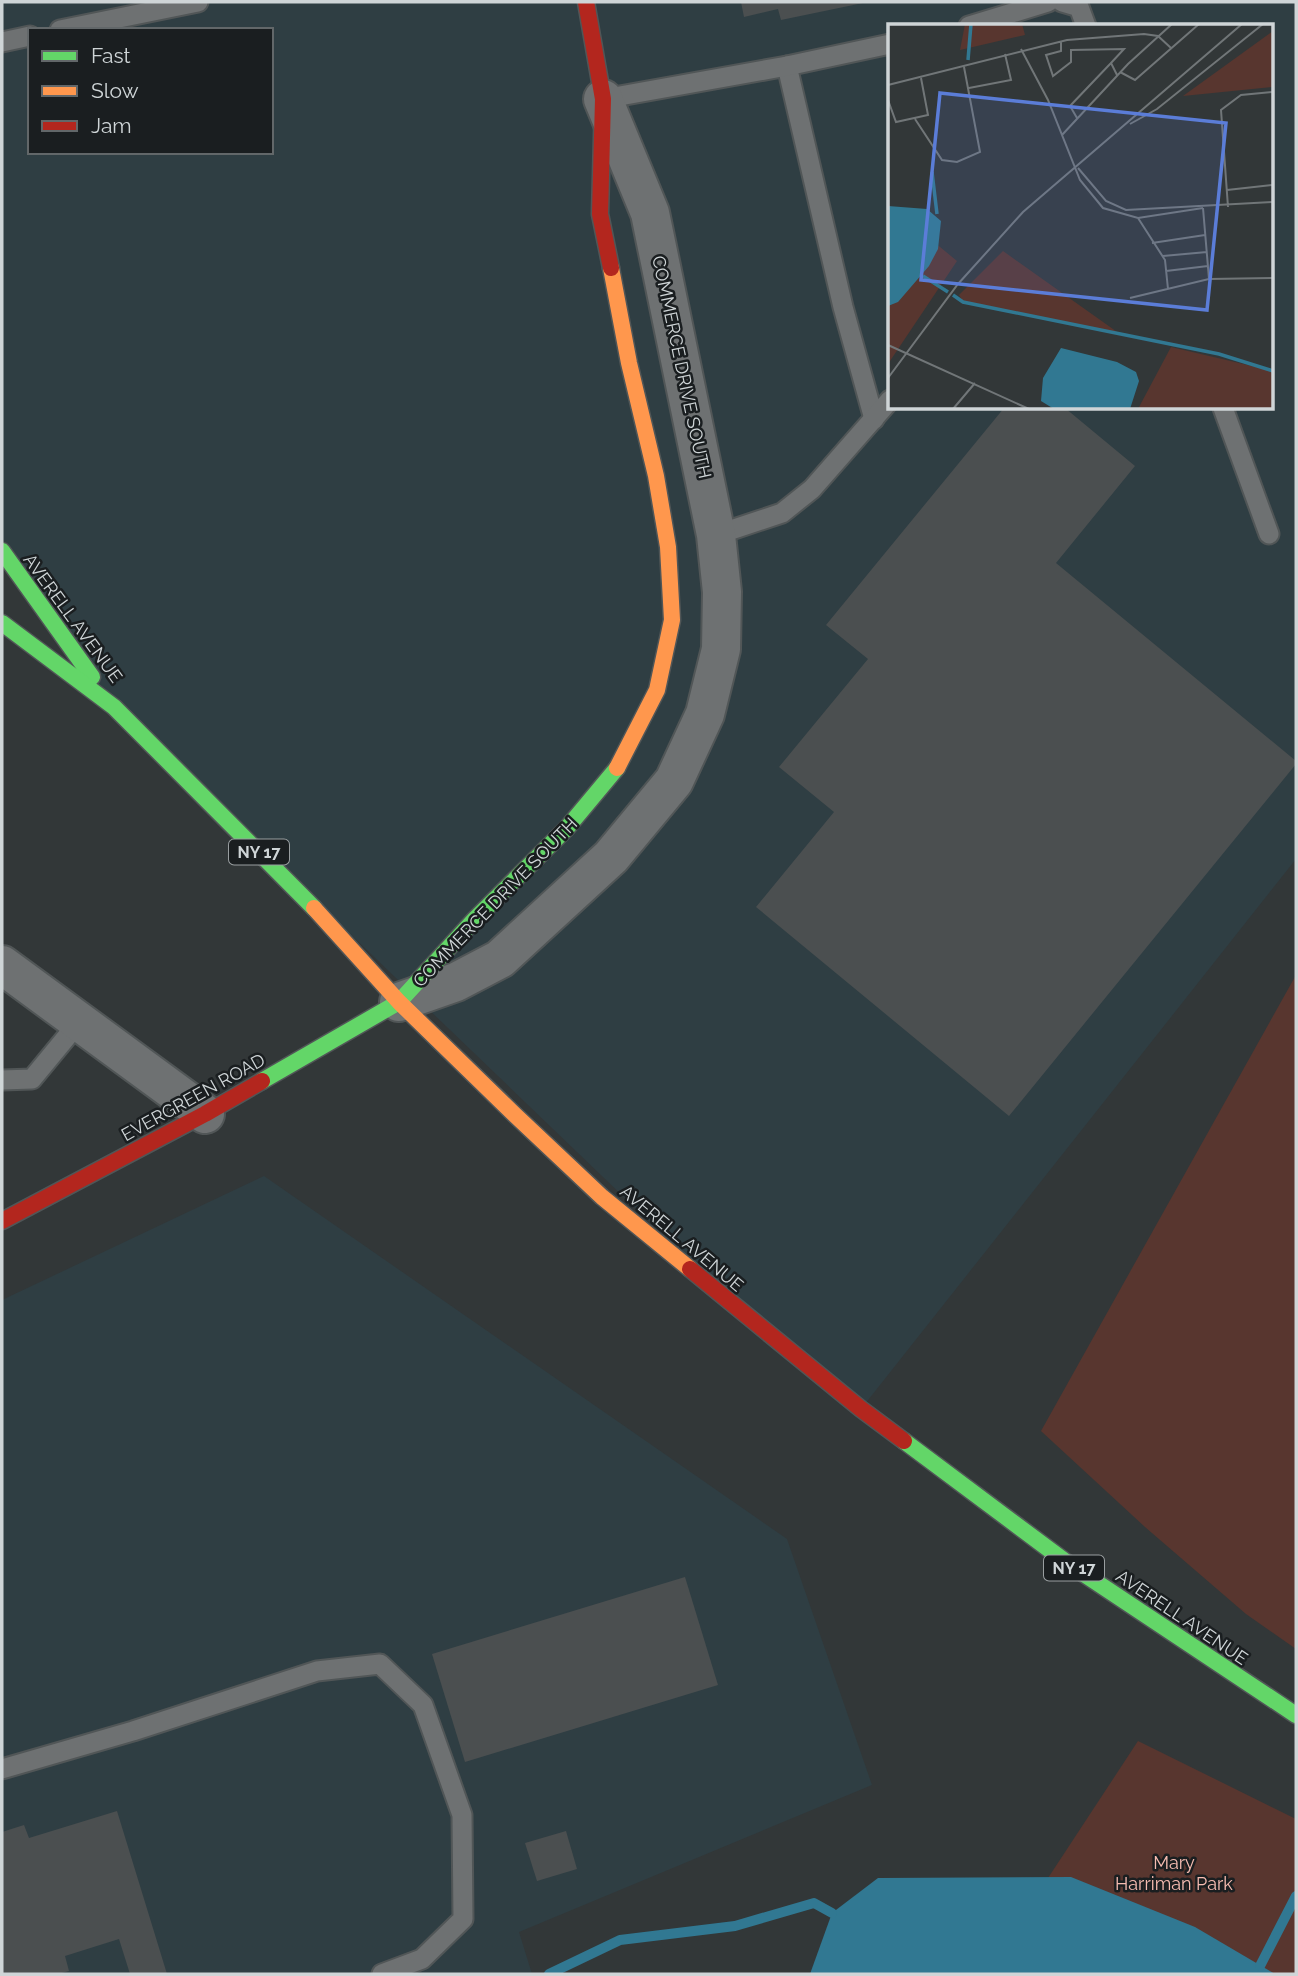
<svg xmlns="http://www.w3.org/2000/svg" width="1298" height="1976" viewBox="0 0 1298 1976" font-family="Raleway,sans-serif">
<style>
.built{fill:#2f3e43;fill-rule:evenodd}
.green{fill:#58362f}
.water{fill:#317892}
.lines{fill:none;stroke-linecap:round;stroke-linejoin:round}
.stream{stroke:#317892;stroke-width:10}
.building{fill:#4b4f50}
.lane-casing{stroke:#515657;stroke-width:23}
.street-casing{stroke:#515657;stroke-width:42}
.fast-casing{stroke:#515657;stroke-width:19}
.slow-casing{stroke:#515657;stroke-width:19}
.jam-casing{stroke:#515657;stroke-width:19}
.lane{stroke:#6e7172;stroke-width:19}
.street{stroke:#6e7172;stroke-width:38}
.fast{stroke:#63d668;stroke-width:16}
.slow{stroke:#ff974d;stroke-width:16}
.jam{stroke:#b3261e;stroke-width:16}
.labels{text-anchor:middle;dominant-baseline:central;stroke-width:5;stroke-linejoin:round;paint-order:stroke}
.shield{fill:#1a1e20;stroke:#999ea0;stroke-width:2}
.shield-label{font-size:16px;font-weight:bold;fill:#cfd5d7}
.street-label{font-size:18px;fill:#cfd5d7;stroke:#1a1e20}
.park-label{font-size:18px;fill:#f7bcb1;stroke:#1a1e20}
.inset-river{fill:none;stroke:#317892;stroke-width:3.5}
.inset-road{fill:none;stroke:#717678;stroke-width:2}
.view{fill:#5b7dd8;fill-opacity:0.15;stroke:#5b7dd8;stroke-width:3.5}
.inset-edge{fill:none;stroke:#cfd5d7;stroke-width:3.5}
</style>
<rect width="100%" height="100%" fill="#323738"/>
<g class="built">
<path d="M2,2h1294v857l-435,550 -105,-85 -642,-617 -112,-156zM890,26h382v382h-382zM30,30h241v122h-241z"/>
<polygon points="264,1176 787,1539 872,1785 519,1932 532,1974 2,1974 2,1300"/>
</g>
<g class="green">
<polygon points="1296,975 1296,1649 1246,1614 1145,1527 1041,1431"/>
<polygon points="1138,1741 1296,1819 1296,1974 985,1974"/>
</g>
<polygon class="water" points="1071,1877 1195,1927 1275,1974 810,1974 832,1913 878,1878"/>
<g class="lines">
<g class="stream">
<polyline points="1260,1966 1296,1896"/>
<polyline points="549,1974 620,1940 735,1926 814,1903 832,1913"/>
</g>
</g>
<g class="building">
<polygon points="741,2 863,2 863,3 781,20 778,9 744,17"/>
<polygon points="1004,408 1065,408 1135,466 1056,563 1296,761 1296,764 1009,1116 756,907 834,812 779,767 868,659 826,625"/>
<polygon points="685,1577 718,1685 465,1762 432,1654"/>
<polygon points="117,1811 167,1974 130,1974 119,1939 65,1956 69,1971 58,1974 2,1974 2,1832 24,1825 29,1838"/>
<polygon points="566,1831 577,1869 537,1881 525,1843"/>
</g>
<g class="lines">
<defs>
<g id="lane">
<polyline points="1062,2 1079,7 1086,26"/>
<polyline points="969,26 1048,2"/>
<polyline points="60,30 198,2"/>
<polyline points="2,42 30,36"/>
<polyline points="787,66 843,307 874,419"/>
<polyline points="603,99 787,66 890,44"/>
<polyline points="1223,408 1269,534"/>
<polyline points="716,535 782,513 812,489 890,400"/>
<polyline points="2,1080 32,1079 79,1022"/>
<polyline points="2,1769 133,1731 317,1671 380,1664 423,1705 462,1815 463,1919 422,1959 382,1974"/>
</g>
<g id="street">
<polyline points="2,965 205,1114"/>
<polyline points="399,1002 456,982 500,959 611,857 674,781 705,714 721,649 722,592 716,535 650,213 603,99"/>
</g>
<g id="fast">
<polyline points="2,551 92,677"/>
<polyline points="2,623 114,707 314,908"/>
<polyline points="262,1081 399,1002 475,919 567,828 617,768"/>
<polyline points="904,1441 1066,1562 1296,1715"/>
</g>
<g id="slow">
<polyline points="611,268 629,363 656,476 668,547 672,620 657,690 617,768"/>
<polyline points="314,908 399,1002 515,1115 602,1197 690,1269"/>
</g>
<g id="jam">
<polyline points="586,2 603,99 600,214 611,268"/>
<polyline points="2,1221 205,1114 262,1081"/>
<polyline points="690,1269 861,1409 904,1441"/>
</g>
</defs>
<use href="#lane" class="lane-casing"/>
<use href="#street" class="street-casing"/>
<use href="#fast" class="fast-casing"/>
<use href="#slow" class="slow-casing"/>
<use href="#jam" class="jam-casing"/>
<use href="#lane" class="lane"/>
<use href="#street" class="street"/>
<use href="#fast" class="fast"/>
<use href="#slow" class="slow"/>
<use href="#jam" class="jam"/>
</g>
<g class="labels">
<g class="shield">
<rect x="229" y="839.5" width="60" height="25" rx="5"/>
<rect x="1044" y="1555.5" width="60" height="25" rx="5"/>
</g>
<g class="shield-label">
<text x="259" y="852">NY 17</text>
<text x="1074" y="1568">NY 17</text>
</g>
<g class="street-label">
<text transform="translate(682 367) rotate(78)">COMMERCE DRIVE SOUTH</text>
<text transform="translate(73 618) rotate(54)">AVERELL AVENUE</text>
<text transform="translate(495 902) rotate(-46)">COMMERCE DRIVE SOUTH</text>
<text transform="translate(193 1097) rotate(-29)">EVERGREEN ROAD</text>
<text transform="translate(682 1238) rotate(40)">AVERELL AVENUE</text>
<text transform="translate(1182 1617) rotate(34)">AVERELL AVENUE</text>
</g>
<g class="park-label">
<text x="1174" y="1862">Mary<tspan x="1174" dy="21">Harriman Park</tspan></text>
</g>
</g>
<g transform="translate(888 24)">
<rect width="385" height="385" fill="#323738"/>
<path d="M77,0h57l3,11 -65,15zM385,7v56l-90,9zM0,180l69,57 -69,103zM115,227l117,83 -157,-32 -4,-7zM283,323l102,24v38h-135z" fill="#58362f"/>
<path d="M0,182l39,3 14,12 -3,28 -9,17 -31,36 -10,4zM173,324l56,14 19,10 3,9 -9,28h-76l-13,-8 2,-23z" fill="#317892"/>
<path class="inset-river" d="M80,36l3,-36M44,148l5,42M35,252l25,16M65,271l10,7 256,52 54,17"/>
<path class="inset-road" d="M173,17v10l-15,4 7,21 18,-14v-12l53,-1 -13,14 6,12M133,25l27,51 32,80 23,28 35,10 65,-10M232,48l15,8 64,-56M0,61l179,-45 77,-6 14,2 13,12M81,64l42,-8 -6,-26M0,76l8,22 32,-7 -7,-37M189,94l-7,-12 41,-43M27,95l27,41 15,2 23,-10 -16,-85M242,100l27,-15 106,-85M174,111l66,-71 44,-40M190,144l28,33 20,9 147,-8M339,166l46,-5M340,183l-7,-97 20,-15 32,-3M250,194l27,42 3,29M264,219l53,-8M275,232l44,-4M278,247l42,-5M321,255l64,-1M242,274l79,-19 -6,-71M0,321l141,64M0,354l70,-94 65,-72 219,-188M65,385l22,-26"/>
<path class="view" d="M52,69l286,30 -19,187 -286,-30z"/>
<rect width="385" height="385" class="inset-edge"/>
</g>
<rect width="1298" height="1976" fill="none" stroke="#cfd5d7" stroke-width="7"/>
<rect x="28" y="28" width="245" height="126" fill="#1a1e20" stroke="#626769" stroke-width="2"/>
<rect x="42" y="51" width="35" height="10" fill="#63d668" stroke="#626769" stroke-width="2"/>
<text x="91" y="63" font-size="21" fill="#cfd5d7">Fast</text>
<rect x="42" y="86" width="35" height="10" fill="#ff974d" stroke="#626769" stroke-width="2"/>
<text x="91" y="98" font-size="21" fill="#cfd5d7">Slow</text>
<rect x="42" y="121" width="35" height="10" fill="#b3261e" stroke="#626769" stroke-width="2"/>
<text x="91" y="133" font-size="21" fill="#cfd5d7">Jam</text>
</svg>
